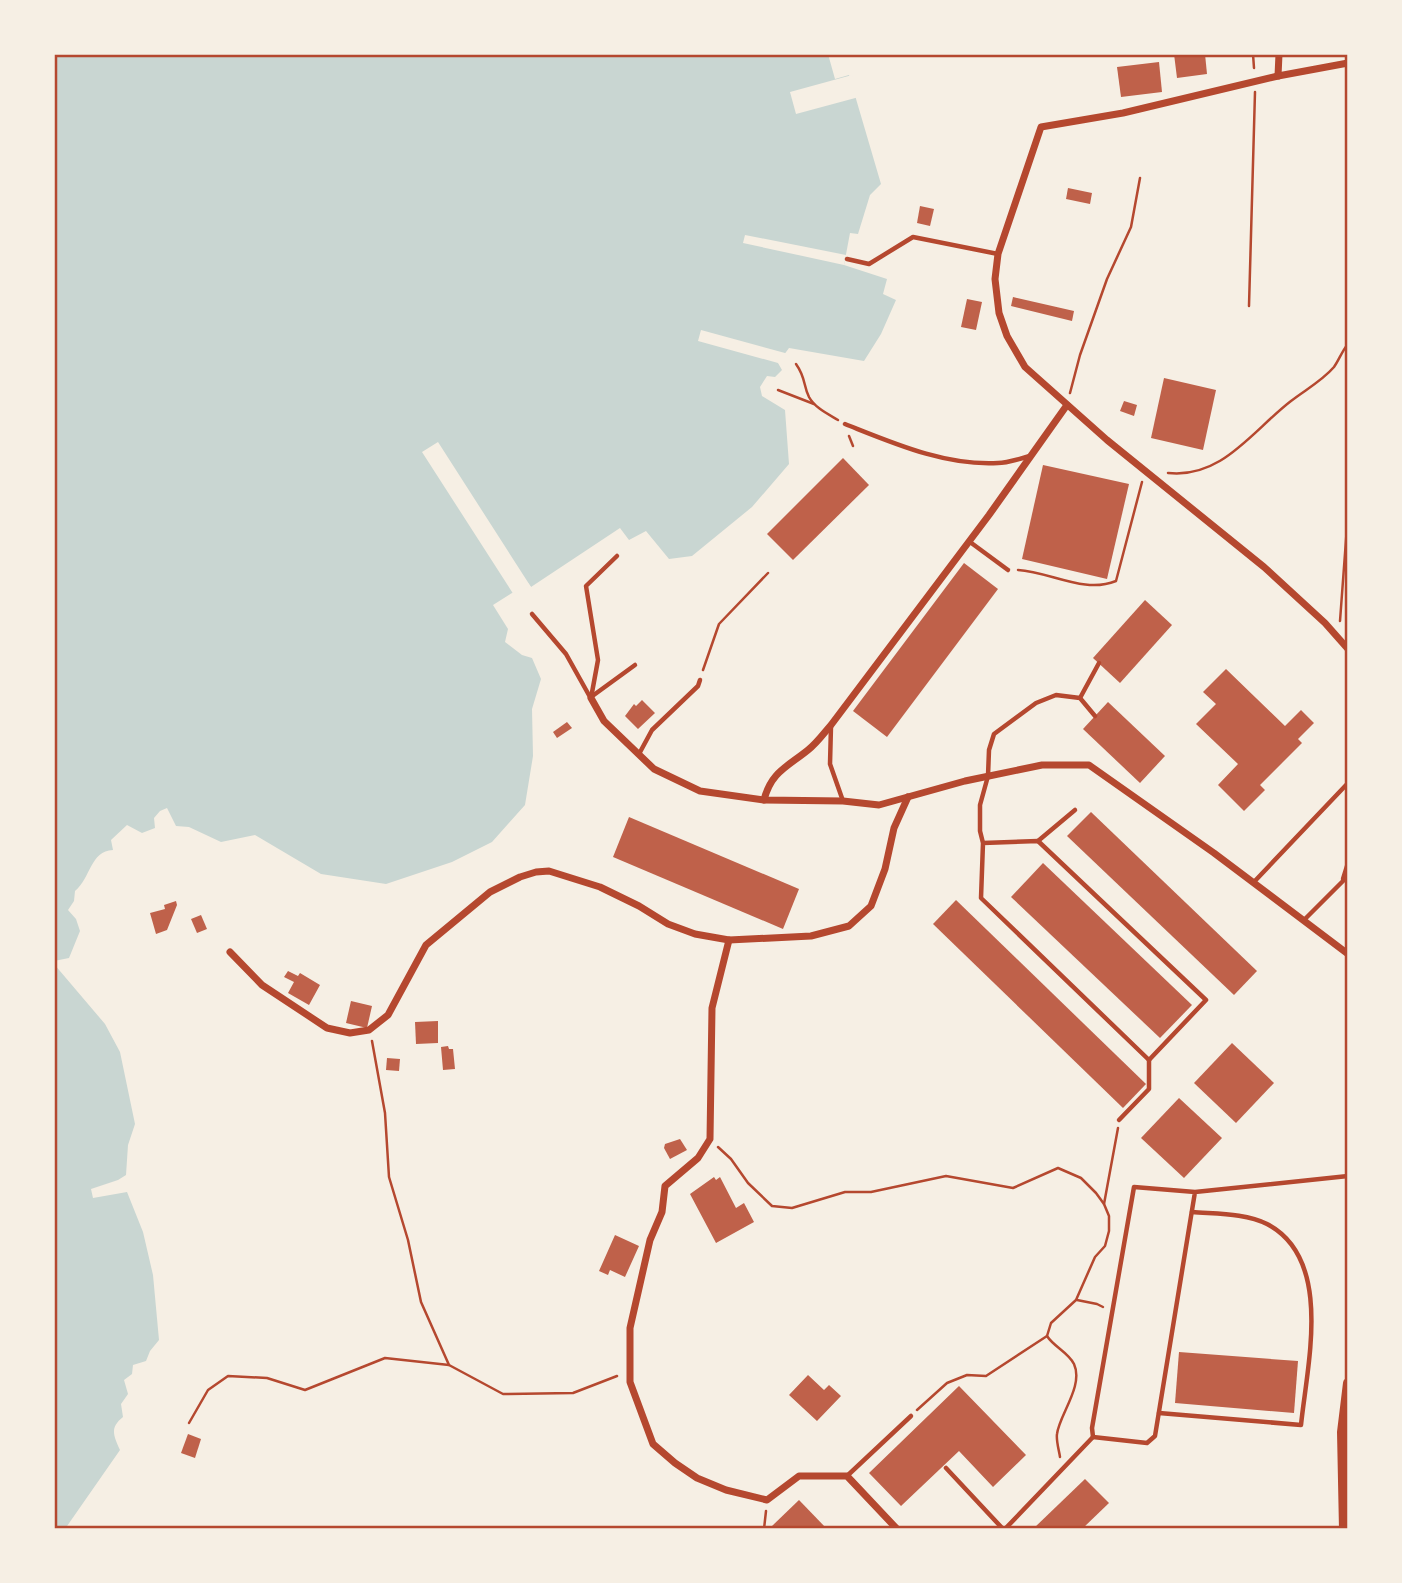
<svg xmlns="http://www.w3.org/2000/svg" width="1402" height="1583" viewBox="0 0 1402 1583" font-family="Helvetica,sans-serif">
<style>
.water{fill:#c9d6d2}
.pier{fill:#f6efe4}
.building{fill:#bf614a}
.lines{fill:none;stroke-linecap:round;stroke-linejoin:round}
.path{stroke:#b5482f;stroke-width:2.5}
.service{stroke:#b5482f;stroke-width:4.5}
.minor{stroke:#b5482f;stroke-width:7}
.tertiary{stroke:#b5482f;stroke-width:10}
.neatline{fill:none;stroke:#b5482f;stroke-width:2.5}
</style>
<rect width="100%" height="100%" fill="#f6efe4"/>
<g class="water">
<path d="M54,54h774l7,25 14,-4 32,109 -11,11 -12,39 -8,-1 -6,32 43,14 -4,15 13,6 -15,34 -17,27 -75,-13 -11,15 4,7 -7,7 -8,-1 -7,11 2,9 23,14 4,54 -37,43 -60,49 -23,3 -23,-28 -17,9 -9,-12 -89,59 -3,-4 -35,22 15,24 -3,13 17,13 10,3 9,21 -9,30 1,47 -8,49 -33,37 -40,20 -66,22 -65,-10 -66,-39 -34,7 -32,-15 -13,-1 -9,-18 -7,3 -6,7 1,10 -13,5 -15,-8 -16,15 2,10c-23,1 -22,28 -38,41l-1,10 -6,9 8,9 4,12 -11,27 -15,3z"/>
<path d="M54,964l51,60 15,28 15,72 -7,21 -2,30 -8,5 -27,9 2,9 34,-6 16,40 10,43 6,65 -9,11 -4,10 -13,4 -1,9 -8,6 4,14 -7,10 2,13c-14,11 -9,19 -3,33l-55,79h-11z"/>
</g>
<g class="pier">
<polygon points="852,75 859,97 796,114 790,92"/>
<polygon points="745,235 846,255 844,265 743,243"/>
<polygon points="701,330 785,353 789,354 783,365 778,363 698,341"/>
<polygon points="438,442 531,587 533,590 527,587 514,595 422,452"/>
</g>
<g class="building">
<polygon points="1174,54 1205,54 1207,74 1177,78"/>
<polygon points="1159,62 1162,92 1121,97 1117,67"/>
<polygon points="1068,188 1092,193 1090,204 1066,199"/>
<polygon points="920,206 934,209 930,226 917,223"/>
<polygon points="1013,297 1074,311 1072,321 1011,306"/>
<polygon points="967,299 982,302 976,330 961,327"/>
<polygon points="1164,378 1216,390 1203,450 1151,438"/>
<polygon points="1124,401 1137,405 1134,416 1120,411"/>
<polygon points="843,458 869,485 793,560 767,534"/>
<polygon points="1043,465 1129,484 1107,579 1022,559"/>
<polygon points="964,563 998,589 887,737 853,711"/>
<polygon points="1145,600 1172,625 1120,683 1093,658"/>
<polygon points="1226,669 1285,726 1301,710 1314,723 1298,739 1302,743 1260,785 1265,790 1244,811 1218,785 1238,764 1196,724 1216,704 1203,692"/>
<polygon points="642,700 655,713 638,729 625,716 634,704 636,706"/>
<polygon points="1108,702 1165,756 1140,783 1083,729"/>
<polygon points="567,722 572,728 557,738 553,732"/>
<polygon points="1091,812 1257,971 1234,995 1067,836"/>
<polygon points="629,817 799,889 783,929 613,857"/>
<polygon points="1043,863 1192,1005 1160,1038 1011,897"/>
<polygon points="956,900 1146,1084 1123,1108 933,924"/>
<polygon points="176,901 177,905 167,930 156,934 150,913 165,909 164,905"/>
<polygon points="201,915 207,929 197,933 191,919"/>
<polygon points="288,971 298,976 300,973 320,985 309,1005 288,993 294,982 284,977"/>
<polygon points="351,1001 372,1006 367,1028 346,1023"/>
<polygon points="438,1021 438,1043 416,1044 415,1022"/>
<polygon points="1232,1043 1274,1083 1236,1123 1194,1083"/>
<polygon points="448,1046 449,1049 453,1049 455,1069 443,1070 441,1047"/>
<polygon points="387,1058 400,1059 399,1071 386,1070"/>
<polygon points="1179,1098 1222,1138 1184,1178 1141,1138"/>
<polygon points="680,1139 687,1150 670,1159 664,1148 665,1144"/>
<polygon points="714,1177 716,1180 720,1177 736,1208 744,1203 754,1222 716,1243 690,1194"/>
<polygon points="615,1235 639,1246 625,1277 610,1270 608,1275 599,1271"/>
<polygon points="1179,1352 1298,1361 1294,1413 1175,1403"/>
<polygon points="808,1375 824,1390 829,1385 841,1396 817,1421 789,1395"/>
<polygon points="959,1386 1026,1455 993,1487 959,1451 901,1506 869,1473"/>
<polygon points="188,1434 201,1439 195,1458 181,1453"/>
<polygon points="1085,1479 1109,1503 1082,1529 1033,1529"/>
<polygon points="799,1500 827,1529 775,1529 772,1526"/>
</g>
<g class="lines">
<g class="path">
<polyline points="1253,54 1254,68"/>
<polyline points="1249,306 1255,92"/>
<path d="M796,364c10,14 7,21 13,33 6,11 19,17 29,23"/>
<polyline points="778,390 814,404"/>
<polyline points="1070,393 1080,355 1107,279 1131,227 1140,178"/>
<polyline points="849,436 853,446"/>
<path d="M1168,473c54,6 85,-43 123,-72 14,-11 31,-20 43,-34 5,-7 8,-16 14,-23"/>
<path d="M1018,570c33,2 66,24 98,11l26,-99"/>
<polyline points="1340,621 1348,513"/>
<polyline points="703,670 719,624 768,573"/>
<polyline points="372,1041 385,1113 389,1177 408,1240 421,1302 449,1365"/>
<path d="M718,1147l13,12 17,24 24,23 20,2 53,-16h26l75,-16 67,12 45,-20 23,10 15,15 8,11 5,12v15l-4,15 -10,11 -19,43 -25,23 -4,13c7,11 21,16 27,28 10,22 -15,51 -17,70 -1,7 2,16 3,23"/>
<polyline points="1104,1204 1118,1128"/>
<polyline points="1077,1300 1097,1304 1103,1307"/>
<polyline points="917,1410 947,1383 967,1375 986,1376 1047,1336"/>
<polyline points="189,1423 208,1390 228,1376 267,1378 305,1390 385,1358 449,1365 503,1394 573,1393 617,1376"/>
<polyline points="764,1529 766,1511"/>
</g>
<g class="service">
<polyline points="847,259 869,264 913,237 998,254"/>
<path d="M845,424c48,19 100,42 153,39 10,0 21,-4 32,-7"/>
<polyline points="970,542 1008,570"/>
<polyline points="532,614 566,654 590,697"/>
<polyline points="591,697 635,665"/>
<polyline points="591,698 598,660 586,586 617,556"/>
<polyline points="1080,698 1099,663"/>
<polyline points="831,726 830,764 843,801"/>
<polyline points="639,754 652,730 698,686 700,680"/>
<polyline points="1038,841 1075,810"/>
<polyline points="983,843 1038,841 1206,1000 1149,1060 981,898 983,843 980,831 980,805 988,776 989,750 994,734 1036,703 1056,695 1080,698 1095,716"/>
<polyline points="1343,879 1348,863"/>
<polyline points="1253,883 1348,783"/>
<polyline points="1304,920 1348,876"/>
<polyline points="1119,1120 1149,1089 1149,1060"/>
<polyline points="1195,1192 1155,1436 1147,1443 1093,1437 1092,1428 1134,1187 1195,1192 1348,1176"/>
<path d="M1159,1413l142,12c6,-60 33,-166 -34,-201 -21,-11 -51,-10 -75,-12"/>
<polyline points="946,1468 1003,1529"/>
<polyline points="847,1476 911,1416"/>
<polyline points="1005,1529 1093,1437"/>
</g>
<g class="minor">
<polyline points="1348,63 1278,76 1123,113 1041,127 998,254 995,279 999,313 1007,336 1025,367 1107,440 1264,567 1325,623 1348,649"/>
<polyline points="1278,76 1279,54"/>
<polyline points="591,698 604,721 654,769 700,791 764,800 843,801 879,805 965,781 1042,765 1089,765 1214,853 1348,954"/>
<path d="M764,800c7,-28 23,-33 44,-50 9,-7 16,-17 23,-25l158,-210 78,-110"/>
<polyline points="729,940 712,1008 710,1139 698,1158 665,1186 662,1212 650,1240 630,1328 630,1382 653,1444 675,1463 697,1478 726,1490 767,1500 799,1476 847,1476 897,1529"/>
<polyline points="230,952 262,985 327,1028 350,1033 369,1030 388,1015 426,945 490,892 520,877 536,872 549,871 600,887 639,906 668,924 695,934 729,940 811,936 849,926 871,906 885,869 894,828 908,797"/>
</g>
<polyline class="tertiary" points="1344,1529 1342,1432 1348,1383"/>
</g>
<rect width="1402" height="1583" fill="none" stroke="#f6efe4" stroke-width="112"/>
<rect x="56" y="56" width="1290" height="1471" class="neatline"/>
</svg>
